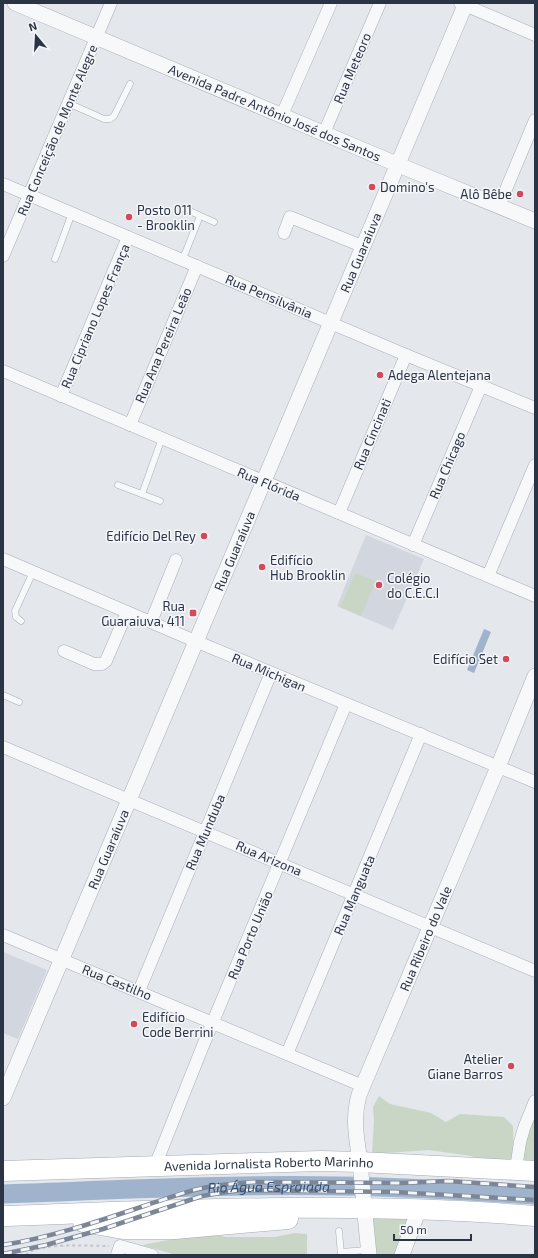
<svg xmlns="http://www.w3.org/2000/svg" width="538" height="1258" viewBox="0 0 538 1258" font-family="'Exo 2',sans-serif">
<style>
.built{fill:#d2d6de}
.green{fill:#c9d6c5}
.water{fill:#9fb4cc}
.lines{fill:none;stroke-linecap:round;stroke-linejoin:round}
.river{stroke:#9fb4cc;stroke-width:19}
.service-casing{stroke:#a9aeb7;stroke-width:7}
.minor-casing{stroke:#a9aeb7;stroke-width:13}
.tertiary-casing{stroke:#a9aeb7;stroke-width:16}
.primary-casing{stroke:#a3abb8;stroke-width:21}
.path{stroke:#c2c5cb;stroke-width:2;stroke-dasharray:3 3;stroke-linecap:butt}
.service{stroke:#f7f8fa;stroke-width:6}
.minor{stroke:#f7f8fa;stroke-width:12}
.tertiary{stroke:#f7f8fa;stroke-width:15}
.primary{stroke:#fff;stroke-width:20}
.rail-casing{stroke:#7d8696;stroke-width:4.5}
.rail{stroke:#f4f6f9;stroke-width:3;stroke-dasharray:9;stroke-linecap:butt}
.poi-dot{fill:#d1495b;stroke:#f4f6f9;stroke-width:1.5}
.labels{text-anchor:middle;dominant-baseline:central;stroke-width:3;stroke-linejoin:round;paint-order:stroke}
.street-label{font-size:13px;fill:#2b3445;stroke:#f4f6f9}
.poi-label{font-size:13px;fill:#2b3445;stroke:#f4f6f9;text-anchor:start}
.water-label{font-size:14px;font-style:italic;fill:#34527a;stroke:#f4f6f9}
</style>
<rect width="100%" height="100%" fill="#e4e7ec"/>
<g class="built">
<polygon points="366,535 424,559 393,630 337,606"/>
<polygon points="3,952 47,970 18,1039 3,1033"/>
</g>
<g class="green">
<polygon points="355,573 376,581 361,616 340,607"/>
<polygon points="379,1096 390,1104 431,1113 446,1122 460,1114 504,1117 513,1126 514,1169 471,1156 429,1150 372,1154 374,1120 373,1107"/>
<polygon points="530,1119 535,1119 535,1164 520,1162"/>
<polygon points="365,1209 417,1210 401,1255 370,1255"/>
<polygon points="205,1233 226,1237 275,1237 294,1233 307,1234 307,1255 176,1255 142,1245"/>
</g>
<polygon class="water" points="484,629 491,632 474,673 467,670"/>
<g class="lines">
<path class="river" id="s1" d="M3,1194c112,-4 224,-10 336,-8 65,1 131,5 196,9"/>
<defs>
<g id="service">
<polyline points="68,103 104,119 110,119 114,116 130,84"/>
<polyline points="183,208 214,222"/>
<polyline points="55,259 72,213"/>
<polyline points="182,261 200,216"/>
<polyline points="118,485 160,501"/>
<polyline points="142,494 162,438"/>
<polyline points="21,621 16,617 15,611 33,572"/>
<polyline points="3,695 19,702"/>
<polyline points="339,1231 341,1255"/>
<polyline points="341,1252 367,1250"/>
</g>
<g id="minor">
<polyline points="460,3 535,35"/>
<polyline points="282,115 331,3"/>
<polyline points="324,133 380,3"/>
<polyline points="3,184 406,355 535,408"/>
<polyline points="499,206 535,120"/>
<polyline points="284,233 290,217 362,246"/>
<polyline points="3,256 111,3"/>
<polyline points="3,371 535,596"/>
<polyline points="61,396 128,237"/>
<polyline points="130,425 197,266"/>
<polyline points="339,513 406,355"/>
<polyline points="413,545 481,386"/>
<polyline points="3,559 195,641 535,782"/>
<polyline points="488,576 535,465"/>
<polyline points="151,622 176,560"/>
<polyline points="64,651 94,664 102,664 106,661 127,612"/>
<polyline points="3,747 535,971"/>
<polyline points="3,935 363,1086"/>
<polyline points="139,991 271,673"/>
<polyline points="287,1054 421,734"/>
<polyline points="155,1166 202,1048 346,704"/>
<polyline points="516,1169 520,1142 524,1128 535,1101"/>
<polyline points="117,1255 120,1246 152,1255"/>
</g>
<g id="tertiary">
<path id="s2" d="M15,3l391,165 129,53"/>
<path id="s3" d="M3,1098l463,-1095"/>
<path id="s4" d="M369,1255c-3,-31 -6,-62 -9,-92 -3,-26 -8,-42 -1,-68l139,-328 37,-91"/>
<polyline points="402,1255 419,1209"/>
</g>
<g id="primary">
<path id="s5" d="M3,1171l318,-10 39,1 175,9"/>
<path d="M3,1216c177,-6 355,-15 532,0"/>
<polyline points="83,1222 123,1229 175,1229 288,1219"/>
</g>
</defs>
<use href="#service" class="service-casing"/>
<use href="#minor" class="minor-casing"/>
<use href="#tertiary" class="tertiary-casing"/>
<use href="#primary" class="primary-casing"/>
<path class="path" d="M26,1255c12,-13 65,-9 83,-9"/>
<use href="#service" class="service"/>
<use href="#minor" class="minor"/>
<use href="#tertiary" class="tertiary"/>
<use href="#primary" class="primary"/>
<defs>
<g id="rail">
<path d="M3,1245c47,-7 99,-25 144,-40 22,-7 44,-16 67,-19 13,-2 26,-3 40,-4l149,1 45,-2 87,6"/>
<polyline points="3,1254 46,1245 103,1229 202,1196 239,1190 394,1192 535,1200"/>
</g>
</defs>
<use href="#rail" class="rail-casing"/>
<use href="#rail" class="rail"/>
</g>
<g class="poi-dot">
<circle cx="372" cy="187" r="4"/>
<circle cx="520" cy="194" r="4"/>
<circle cx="129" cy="217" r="4"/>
<circle cx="380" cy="375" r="4"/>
<circle cx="204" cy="536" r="4"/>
<circle cx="262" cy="567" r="4"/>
<circle cx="379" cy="585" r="4"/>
<rect x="189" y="609" width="8" height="8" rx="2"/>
<circle cx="506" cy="659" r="4"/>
<circle cx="134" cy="1024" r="4"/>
<circle cx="511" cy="1066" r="4"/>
</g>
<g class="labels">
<g class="street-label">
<text transform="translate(352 68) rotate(-67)">Rua Meteoro</text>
<text stroke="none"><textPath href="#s2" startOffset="282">Avenida Padre Antônio José dos Santos</textPath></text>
<text transform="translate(57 130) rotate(-67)">Rua Conceição de Monte Alegre</text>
<text stroke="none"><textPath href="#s3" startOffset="918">Rua Guaraíuva</textPath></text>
<text transform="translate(269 296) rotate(23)">Rua Pensilvânia</text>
<text transform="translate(95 316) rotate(-67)">Rua Cipriano Lopes França</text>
<text transform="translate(163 345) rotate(-67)">Rua Ana Pereira Leão</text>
<text transform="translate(372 434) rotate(-67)">Rua Cincinati</text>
<text transform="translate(447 465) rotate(-67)">Rua Chicago</text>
<text transform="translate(269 484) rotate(23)">Rua Flórida</text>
<text stroke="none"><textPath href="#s3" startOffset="594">Rua Guaraíuva</textPath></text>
<text transform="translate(269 672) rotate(23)">Rua Michigan</text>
<text transform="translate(205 832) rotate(-67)">Rua Munduba</text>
<text stroke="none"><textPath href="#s3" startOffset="270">Rua Guaraíuva</textPath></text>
<text transform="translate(269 858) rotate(23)">Rua Arizona</text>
<text transform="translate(354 895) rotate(-67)">Rua Manguata</text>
<text transform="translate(250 935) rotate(-67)">Rua Porto União</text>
<text stroke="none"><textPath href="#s4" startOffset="331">Rua Ribeiro do Vale</textPath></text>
<text transform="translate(117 982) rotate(22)">Rua Castilho</text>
<text stroke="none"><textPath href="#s5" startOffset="266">Avenida Jornalista Roberto Marinho</textPath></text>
</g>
<g class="poi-label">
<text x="380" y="187">Domino's</text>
<text x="512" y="194" text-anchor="end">Alô Bêbe</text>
<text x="137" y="210">Posto 011<tspan x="137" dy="15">- Brooklin</tspan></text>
<text x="388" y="375">Adega Alentejana</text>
<text x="196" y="536" text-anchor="end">Edifício Del Rey</text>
<text x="270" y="560">Edifício<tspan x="270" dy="15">Hub Brooklin</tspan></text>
<text x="387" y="578">Colégio<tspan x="387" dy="15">do C.E.C.I</tspan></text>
<text x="185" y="606" text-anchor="end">Rua<tspan x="185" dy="15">Guaraiuva, 411</tspan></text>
<text x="498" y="659" text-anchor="end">Edifício Set</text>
<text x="142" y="1017">Edifício<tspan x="142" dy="15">Code Berrini</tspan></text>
<text x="503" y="1059" text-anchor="end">Atelier<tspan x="503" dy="15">Giane Barros</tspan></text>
</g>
<g class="water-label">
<text stroke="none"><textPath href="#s1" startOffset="266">Rio Água Espraiada</textPath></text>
</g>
</g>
<rect width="538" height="1258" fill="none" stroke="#2b3445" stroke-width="8"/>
<g transform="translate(36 36) rotate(342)" stroke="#f4f6f9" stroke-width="3" paint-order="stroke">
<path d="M0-3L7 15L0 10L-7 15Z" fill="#2b3445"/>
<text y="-6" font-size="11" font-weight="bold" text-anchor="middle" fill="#2b3445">N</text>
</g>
<path d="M394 1234v6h77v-6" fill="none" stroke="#2b3445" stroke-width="2"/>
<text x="400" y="1234" font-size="12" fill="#2b3445" stroke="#f4f6f9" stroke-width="3" paint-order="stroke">50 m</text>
</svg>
